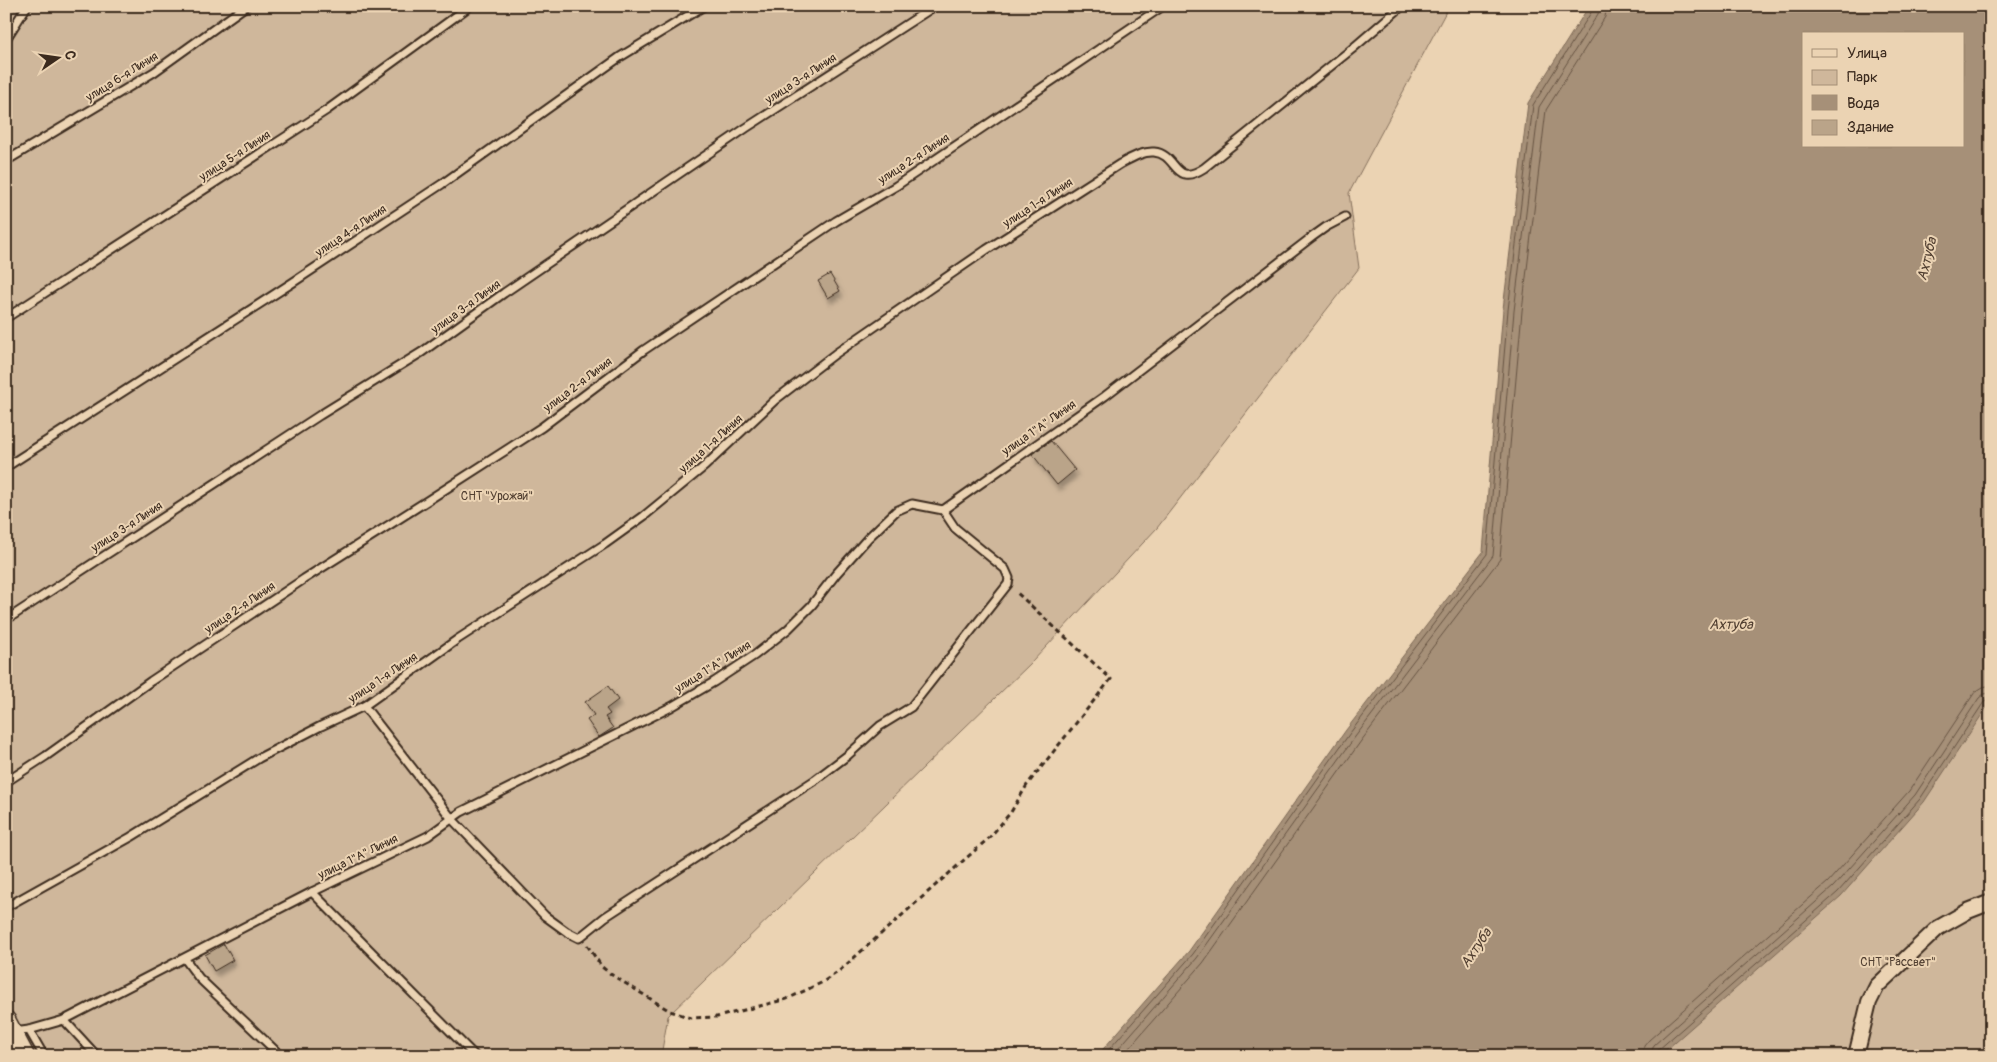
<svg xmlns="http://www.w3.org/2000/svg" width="1997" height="1062" viewBox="0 0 1997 1062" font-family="Pangolin,sans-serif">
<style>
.green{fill:#cfb79b;stroke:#85705c}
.water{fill:#a69078;stroke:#7b6754;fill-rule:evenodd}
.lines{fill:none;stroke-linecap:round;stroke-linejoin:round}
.shore{stroke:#665342;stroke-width:1}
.building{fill:#baa489;stroke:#3b2a1e;filter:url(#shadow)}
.service-casing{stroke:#3b2a1e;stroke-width:11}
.minor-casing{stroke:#3b2a1e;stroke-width:18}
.tertiary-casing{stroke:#3b2a1e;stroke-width:21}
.path{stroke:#3b2a1e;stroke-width:3;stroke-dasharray:5 4;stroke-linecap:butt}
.service{stroke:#ebd3b3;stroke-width:7}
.minor{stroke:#ebd3b3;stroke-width:14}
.tertiary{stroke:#ebd3b3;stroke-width:18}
.labels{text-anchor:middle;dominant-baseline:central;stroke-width:4;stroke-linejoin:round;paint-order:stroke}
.street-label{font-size:12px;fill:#3b2a1e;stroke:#ebd3b3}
.park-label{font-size:12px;fill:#513f31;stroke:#ebd3b3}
.water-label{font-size:14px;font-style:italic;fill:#503e30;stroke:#ebd3b3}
</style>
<defs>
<filter id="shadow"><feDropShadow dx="3" dy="5.5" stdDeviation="2.5" flood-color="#0004"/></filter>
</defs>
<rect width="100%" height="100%" fill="#ebd3b3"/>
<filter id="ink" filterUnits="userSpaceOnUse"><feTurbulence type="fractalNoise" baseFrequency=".02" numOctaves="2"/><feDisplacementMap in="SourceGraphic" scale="10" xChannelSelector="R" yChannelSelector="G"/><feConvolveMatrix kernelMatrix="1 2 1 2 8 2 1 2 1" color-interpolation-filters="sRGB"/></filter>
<g filter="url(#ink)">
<g class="green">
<polygon points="6,6 1449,6 1349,193 1359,268 1157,528 1032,662 668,1016 661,1056 48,1056 32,1032 6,1036"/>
<polygon points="1991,700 1991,1056 1654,1056"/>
</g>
<path class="water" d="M1589,6h402v695l-67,101 -83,94 -182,160h-562l92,-105 157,-221 137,-178 20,-243 25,-206zM1803,34h160v112h-160z"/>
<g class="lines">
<g class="shore">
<polyline points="1103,1056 1193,954 1350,733 1487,554 1508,310 1533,105 1592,11 1593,6"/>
<polyline points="1112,1056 1197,958 1355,737 1493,556 1514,311 1539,107 1598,14 1600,6"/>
<polyline points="1122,1056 1203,963 1361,741 1500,559 1522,311 1546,110 1605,17 1607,6"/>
<polyline points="1643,1056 1644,1046 1649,1040 1828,882 1909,791 1975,692 1983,687 1991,685"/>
<polyline points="1650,1056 1654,1045 1833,887 1915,795 1979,698 1984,694 1991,693"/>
<polyline points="1656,1056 1658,1050 1838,892 1920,799 1984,702 1991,699"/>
</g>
</g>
<g class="building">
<polygon points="830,274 840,291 828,298 818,281"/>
<polygon points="1051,441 1075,470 1057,485 1032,454"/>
<polygon points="608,686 618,700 606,709 610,714 605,717 613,728 599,737 587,720 594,715 585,702"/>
<polygon points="224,944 233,960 214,971 205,955"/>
</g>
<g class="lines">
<defs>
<g id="service">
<polyline points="6,39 27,6"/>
<polyline points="6,161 154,72 246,6"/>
<polyline points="6,318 327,110 470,6"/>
<polyline points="6,467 292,283 442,184 620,57 704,6"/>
<polyline points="6,620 320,415 422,352 504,293 746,128 935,6"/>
<polyline points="364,706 452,819 545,916 567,932 579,938 605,917 815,780 848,755 880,726 911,707 1008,584 1009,578 1005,569 955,528 943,510"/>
<polyline points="6,782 46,756 151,681 304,579 430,499 542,427 644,350 836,221 896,186 1163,6"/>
<polyline points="312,892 475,1056"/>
<path d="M6,907l125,-70 128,-79 62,-32 43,-20 94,-67 147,-95 39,-28 61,-50 70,-66 60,-46 151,-104 134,-86c10,-5 22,-13 34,-12 24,2 19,36 50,16l148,-119 50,-43"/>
<polyline points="185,959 199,978 281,1056"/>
<polyline points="64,1020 97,1056"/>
<polyline points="29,1030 44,1056"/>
<polyline points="14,1032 29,1030 64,1020 312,892 428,836 461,812 671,707 714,682 755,655 788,629 811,606 836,574 868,538 896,511 912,504 943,510 1105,396 1312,237 1326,227 1345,217"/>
</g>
<polyline id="minor" points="1856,1056 1869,1002 1877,986 1938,928 1968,911 1991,902"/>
<polyline id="tertiary" points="6,1020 25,1056"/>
</defs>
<use href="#service" class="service-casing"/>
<use href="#minor" class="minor-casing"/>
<use href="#tertiary" class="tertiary-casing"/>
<polyline class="path" points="587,945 602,967 612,975 670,1011 691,1018 717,1017 787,999 821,983 838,972 990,837 1011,812 1027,785 1111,679 1015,591"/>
<use href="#service" class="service"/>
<use href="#minor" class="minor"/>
<use href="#tertiary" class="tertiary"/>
</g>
</g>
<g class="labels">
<g class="street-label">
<text transform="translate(122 77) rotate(-32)">улица 6-я Линия</text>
<text transform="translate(801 79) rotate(-33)">улица 3-я Линия</text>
<text transform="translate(235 156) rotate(-33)">улица 5-я Линия</text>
<text transform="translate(914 159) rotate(-33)">улица 2-я Линия</text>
<text transform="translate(1038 203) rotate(-33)">улица 1-я Линия</text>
<text transform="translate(351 231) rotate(-34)">улица 4-я Линия</text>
<text transform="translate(466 307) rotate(-36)">улица 3-я Линия</text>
<text transform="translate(578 385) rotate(-37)">улица 2-я Линия</text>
<text transform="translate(1039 428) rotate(-35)">улица 1"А" Линия</text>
<text transform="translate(711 444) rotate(-42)">улица 1-я Линия</text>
<text transform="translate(127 527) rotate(-33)">улица 3-я Линия</text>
<text transform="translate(240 608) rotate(-34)">улица 2-я Линия</text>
<text transform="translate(713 667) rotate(-32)">улица 1"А" Линия</text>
<text transform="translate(383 678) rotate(-34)">улица 1-я Линия</text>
<text transform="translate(358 857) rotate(-26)">улица 1"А" Линия</text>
</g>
<g class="park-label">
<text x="497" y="496">СНТ "Урожай"</text>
<text x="1898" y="962">СНТ "Рассвет"</text>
</g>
<g class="water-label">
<text transform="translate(1927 259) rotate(-76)">Ахтуба</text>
<text x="1731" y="624">Ахтуба</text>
<text transform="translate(1476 948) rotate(-56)">Ахтуба</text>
</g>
</g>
<rect width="1997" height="1062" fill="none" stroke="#ebd3b3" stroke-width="25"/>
<rect x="12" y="12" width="1972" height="1037" fill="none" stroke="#3b2a1e" stroke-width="2" filter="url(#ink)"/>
<rect x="1802" y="32" width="162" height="115" fill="#ebd3b3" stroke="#a58f77"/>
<rect x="1812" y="49" width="25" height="8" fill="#ebd3b3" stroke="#a58f77"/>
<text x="1847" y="58" font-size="15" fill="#3b2a1e">Улица</text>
<rect x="1812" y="70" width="25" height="15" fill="#cfb79b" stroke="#a58f77"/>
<text x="1847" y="82" font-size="15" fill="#3b2a1e">Парк</text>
<rect x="1812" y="95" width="25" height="15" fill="#a69078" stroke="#a58f77"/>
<text x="1847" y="108" font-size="15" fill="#3b2a1e">Вода</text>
<rect x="1812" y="120" width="25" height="15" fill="#baa489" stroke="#a58f77"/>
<text x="1847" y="132" font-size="15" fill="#3b2a1e">Здание</text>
<g transform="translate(58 58) rotate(77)" stroke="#ebd3b3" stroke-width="4" paint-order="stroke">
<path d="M0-4L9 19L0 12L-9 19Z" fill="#3b2a1e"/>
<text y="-8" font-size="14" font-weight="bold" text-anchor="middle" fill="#3b2a1e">С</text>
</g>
</svg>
